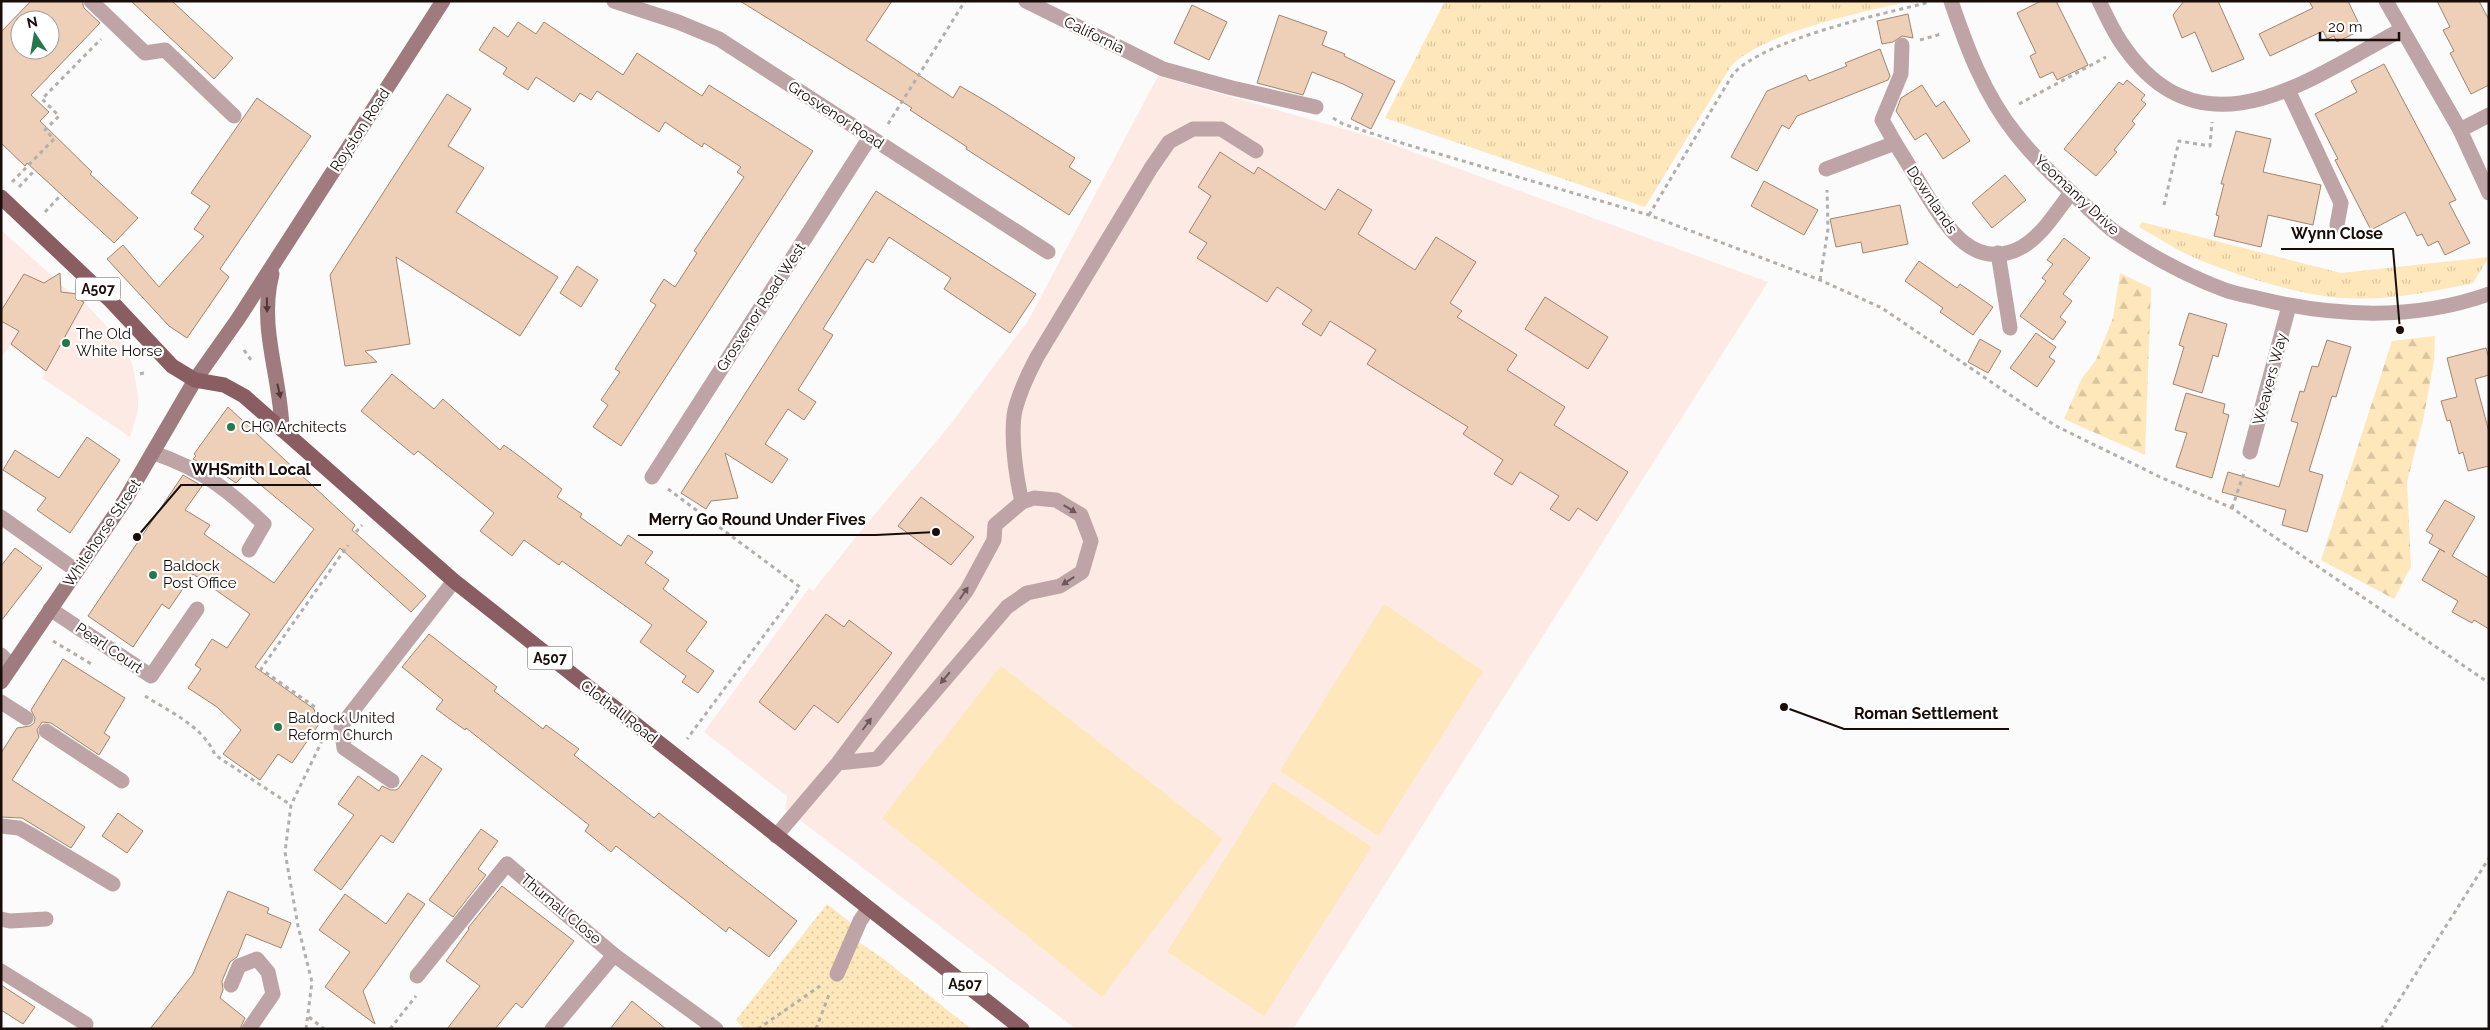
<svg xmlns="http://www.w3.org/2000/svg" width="2490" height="1030" viewBox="0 0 2490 1030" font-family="Raleway,sans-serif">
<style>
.built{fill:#fdeae4}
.grass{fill:url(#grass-tufts)}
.forest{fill:url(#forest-firs)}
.park{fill:url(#park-dots)}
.pitch{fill:#fee7ba}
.building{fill:#eed0b8;stroke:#a1856f;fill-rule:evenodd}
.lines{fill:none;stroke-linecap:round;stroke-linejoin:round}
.path{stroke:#b2afad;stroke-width:3;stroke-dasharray:4 4;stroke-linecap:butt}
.service{stroke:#bea4a6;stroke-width:15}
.minor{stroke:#bea4a6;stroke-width:15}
.secondary{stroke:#9f7a7e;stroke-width:15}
.primary{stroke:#895d61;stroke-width:15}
.oneway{fill:#4f3938}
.oneway2{fill:#6c5858}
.poi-dot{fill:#24794c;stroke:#fff;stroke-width:2}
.labels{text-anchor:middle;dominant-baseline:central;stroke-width:4.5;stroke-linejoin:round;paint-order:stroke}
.shield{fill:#fff;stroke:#5e5653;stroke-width:1}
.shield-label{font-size:14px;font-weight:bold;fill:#190d09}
.street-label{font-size:15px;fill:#190d09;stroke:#fff}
.poi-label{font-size:15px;fill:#190d09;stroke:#fff;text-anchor:start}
.leader{fill:none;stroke:#190d09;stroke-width:2}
.callout-dot{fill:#190d09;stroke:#fff;stroke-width:2}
.callout-label{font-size:16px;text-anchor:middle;font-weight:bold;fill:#190d09;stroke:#fff;stroke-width:4.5;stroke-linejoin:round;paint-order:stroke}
</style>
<defs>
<pattern id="grass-tufts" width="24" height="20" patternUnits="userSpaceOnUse" patternTransform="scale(1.25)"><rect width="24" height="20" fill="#fee7ba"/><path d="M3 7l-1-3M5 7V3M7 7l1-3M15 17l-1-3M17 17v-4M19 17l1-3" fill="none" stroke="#d9c59f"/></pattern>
<pattern id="forest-firs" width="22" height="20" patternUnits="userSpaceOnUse" patternTransform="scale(1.25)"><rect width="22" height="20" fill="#fee7ba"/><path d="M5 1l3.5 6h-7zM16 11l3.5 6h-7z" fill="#d9c59f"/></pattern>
<pattern id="park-dots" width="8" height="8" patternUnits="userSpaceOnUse" patternTransform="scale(1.25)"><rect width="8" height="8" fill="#fee7ba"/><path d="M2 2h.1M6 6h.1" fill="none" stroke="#d9c59f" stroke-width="1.8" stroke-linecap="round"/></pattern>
</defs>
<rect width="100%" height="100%" fill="#fafbfa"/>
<g class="built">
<polygon points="1158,76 1375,138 1768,282 1293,1029 1076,1029 785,809 787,796 704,732 809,588 813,591 859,533 950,425 1028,321"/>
<polygon points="1,230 53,277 60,281 60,285 77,296 77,299 84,302 122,343 133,366 138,396 138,410 130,437 42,378 46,371 10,346 1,357"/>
</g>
<g class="grass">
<path d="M1445,1h465c-47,11 -147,31 -179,65l-86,141 -260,-89z"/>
<path d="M2142,222l199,51 148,-16 -16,26c-42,9 -86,18 -129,15 -42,-2 -113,-24 -151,-41 -19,-8 -36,-20 -54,-30z"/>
</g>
<g class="forest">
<polygon points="2120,273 2151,288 2145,455 2064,419 2082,378 2096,360 2113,318"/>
<polygon points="2435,336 2434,361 2423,420 2407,482 2411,566 2394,599 2321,560 2392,341"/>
</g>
<polygon class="park" points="827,904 855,926 851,937 885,960 971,1029 745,1029 736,1020"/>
<g class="pitch">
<polygon points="1384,604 1483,671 1378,836 1280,771"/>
<polygon points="1001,666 1223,839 1102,997 882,818"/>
<polygon points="1273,782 1372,847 1264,1016 1167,952"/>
</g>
<g class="building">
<path d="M31,1h51l2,7 16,15 -69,72 18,17 -9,9 52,51 -2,2 48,44 -24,25 -87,-80 -2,3 -24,-23v-111zM20,20h30v30h-30z"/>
<polygon points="131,1 172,1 233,58 214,79"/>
<polygon points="740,1 892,1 866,40 953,98 960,86 994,106 1075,158 1069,167 1091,181 1069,215 966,149 967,147 910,110 912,108"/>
<polygon points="2041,1 2056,1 2088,65 2057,80 2053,72 2040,78 2030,56 2036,53 2017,13"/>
<polygon points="2184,1 2218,1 2244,59 2212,72 2195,32 2182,38 2173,15"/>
<polygon points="2309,1 2348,1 2359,24 2354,27 2357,32 2337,42 2334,36 2327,39 2323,31 2270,56 2259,34 2313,8"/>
<polygon points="2437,1 2479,1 2489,20 2489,85 2471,94 2450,53 2454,51 2443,30 2450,27"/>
<polygon points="1192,5 1227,22 1209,60 1174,43"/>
<polygon points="1908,14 1913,38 1902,36 1893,42 1882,44 1877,21"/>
<polygon points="1279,15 1327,32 1322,45 1345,54 1344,56 1395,81 1371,129 1351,119 1363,94 1343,84 1312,72 1303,95 1257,83"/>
<polygon points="518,22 536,34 544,22 623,75 637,53 702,96 709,85 813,151 621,446 593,427 608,405 601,400 620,372 615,369 656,305 650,301 664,279 675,287 697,253 694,251 744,177 737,172 741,167 704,143 702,147 665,122 659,132 597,91 591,100 580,93 574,102 536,77 528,90 503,74 507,68 479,50 494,27 508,37"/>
<polygon points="1880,49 1890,76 1888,80 1797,116 1789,129 1782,125 1757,171 1731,157 1767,91 1806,75 1809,81 1847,66 1845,63"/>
<polygon points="2384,64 2456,200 2449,203 2470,243 2445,255 2438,241 2428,246 2422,234 2417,236 2405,212 2371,230 2335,160 2338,159 2315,114 2357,92 2351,81"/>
<polygon points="2127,80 2145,95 2141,100 2146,104 2132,121 2135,124 2114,150 2117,152 2096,176 2064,149 2119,82 2123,85"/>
<polygon points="1922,85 1936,107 1944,101 1970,141 1943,159 1926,133 1915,140 1896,111 1901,98"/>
<polygon points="447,94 471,109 448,146 484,168 456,212 558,277 520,336 396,257 410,344 365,351 377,362 345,366 330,275"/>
<polygon points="257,98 311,136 220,269 229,277 187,338 169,326 107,259 123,245 159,287 204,236 194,229 210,206 191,193"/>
<polygon points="2236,131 2271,139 2263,172 2321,185 2313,225 2268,215 2261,247 2214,236 2219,216 2216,215 2224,184 2221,184"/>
<polygon points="1220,152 1254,174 1258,167 1325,210 1338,189 1372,210 1358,234 1415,270 1436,237 1476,262 1450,303 1462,311 1457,317 1517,355 1507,370 1565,407 1554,425 1628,472 1597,521 1578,508 1569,521 1550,509 1559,496 1520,472 1512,485 1494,474 1503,460 1463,434 1468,427 1367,364 1376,350 1330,321 1321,336 1302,324 1312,310 1277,287 1267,302 1197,258 1207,243 1189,232 1211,196 1198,187"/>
<polygon points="2005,175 2026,200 1992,228 1972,203"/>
<polygon points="1764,181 1818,210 1804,235 1751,206"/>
<polygon points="876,191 1036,294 1010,333 944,289 951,278 889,237 873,263 867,259 823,329 833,335 798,390 816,402 804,420 788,409 765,444 788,459 772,483 725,453 738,498 711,501 706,509 681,493"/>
<polygon points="1900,205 1908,244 1863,253 1861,242 1836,247 1830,219"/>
<polygon points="2064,238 2090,258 2063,294 2072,301 2060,317 2066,322 2053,340 2020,316 2046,281 2042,278 2053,264 2047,260"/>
<polygon points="1919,261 1957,288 1960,284 1993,307 1973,335 1940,312 1943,308 1905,281"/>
<polygon points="577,266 598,280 581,307 560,293"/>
<polygon points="60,273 61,292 78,294 77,299 84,302 46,371 11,344 19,331 1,321 1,311 24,274 44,283"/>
<polygon points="1545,297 1608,337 1588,369 1525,329"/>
<polygon points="2189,313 2227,324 2218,357 2213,355 2202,393 2173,384 2184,347 2179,345"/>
<polygon points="2036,333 2056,347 2049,357 2055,361 2037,387 2010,368"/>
<polygon points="1980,339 2001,351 1988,373 1968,362"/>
<polygon points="2327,340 2351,347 2336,397 2332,396 2309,471 2323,475 2307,532 2282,525 2286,510 2222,492 2228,472 2279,487 2298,423 2291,421 2300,391 2304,392 2312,366 2318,367"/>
<polygon points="2486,348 2489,359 2489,375 2475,379 2489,432 2489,466 2468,471 2463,452 2459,454 2450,420 2447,421 2441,401 2457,397 2447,358"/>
<polygon points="392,374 434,409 443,399 500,450 504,445 523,459 562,489 557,497 582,514 580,517 621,546 628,535 653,552 645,563 669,580 663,589 707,622 686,651 714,671 698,693 682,682 686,676 640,642 652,625 562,561 559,565 524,540 512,556 480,531 494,513 418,451 414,455 361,411"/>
<polygon points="2186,393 2225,404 2223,413 2229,415 2212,478 2176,467 2187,433 2175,430"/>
<polygon points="228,407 355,525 352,530 426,596 411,612 340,548 255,667 314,709 319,724 292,763 278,754 260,780 223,754 241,730 217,707 188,688 201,669 195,665 212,639 227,648 250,614 193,574 169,609 162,604 133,647 88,616 183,475 202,486 185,510 210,525 204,534 274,583 314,529 246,473 236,483 214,468 213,470 193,459 196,456 194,454"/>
<polygon points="87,437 120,460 70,533 37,510 46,498 3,470 15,450 59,478"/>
<polygon points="921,497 974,537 951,565 898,526"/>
<polygon points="2445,500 2475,517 2452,556 2489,578 2489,629 2474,620 2472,623 2452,612 2458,601 2422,580 2440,549 2445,552 2429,543 2433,535 2426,531"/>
<polygon points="15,548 42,568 1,621 1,566"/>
<polygon points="826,614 844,627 849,620 892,653 838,723 814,705 795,730 759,702"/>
<polygon points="429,634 497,687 494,691 543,729 546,725 579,749 574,755 654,818 659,813 797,921 769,957 729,927 726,932 616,846 611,852 585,831 589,825 466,728 465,730 436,709 443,700 402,667"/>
<polygon points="63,659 125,698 104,733 110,737 99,755 51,723 42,722 37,730 39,737 12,780 85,827 71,848 22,818 1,817 1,753 17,728 30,726 34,723 35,718 31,710"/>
<polygon points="422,755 442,769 393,843 381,835 341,890 314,870 354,815 338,804 358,776 379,791 382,786 391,790 396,790 399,788"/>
<polygon points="118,813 143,831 127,853 102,836"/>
<polygon points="481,829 498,841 478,869 486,875 453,917 429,900"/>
<polygon points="502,886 574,941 522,1008 516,1003 495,1029 447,1029 480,986 446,961 469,929 468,928"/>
<polygon points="228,891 269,908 267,913 291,923 281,948 246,934 237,957 230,962 222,981 223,990 220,998 245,1018 240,1029 150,1029 193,974"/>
<polygon points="408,893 425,904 363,991 375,1024 325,987 350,952 319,930 345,894 386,924"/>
<polygon points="1,985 35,1007 23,1024 1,1010"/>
<polygon points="632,1001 666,1029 610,1029"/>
</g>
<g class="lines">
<g class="path">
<polyline points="1920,40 1941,34"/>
<polyline points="2019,104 2106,57"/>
<polyline points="1333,118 1343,124 1408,145 1649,215 1820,280 1882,308 2056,426 2160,477 2232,508 2489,683"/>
<polyline points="888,124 965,1"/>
<polyline points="12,182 54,139 45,130 59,116 42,99 101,39"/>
<polyline points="19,187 34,171"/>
<polyline points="2164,205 2179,141 2210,146 2212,122"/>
<polyline points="45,212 60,196"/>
<path d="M1649,215l84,-141c32,-35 149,-60 197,-72"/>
<polyline points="1820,280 1828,229 1827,190"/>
<polyline points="244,350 251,360"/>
<polyline points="140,374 146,372"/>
<polyline points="668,489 800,587 687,739"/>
<polyline points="2232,508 2245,470"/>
<polyline points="356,532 362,525"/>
<polyline points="53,641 93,665"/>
<path d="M145,696c25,16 59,31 70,59l76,50"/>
<polyline points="320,722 315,707 261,669 348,545"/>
<polyline points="309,1017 324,1029"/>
<polyline points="306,1029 312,982 298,926 285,852 291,805 322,741"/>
<polyline points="390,1029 416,996"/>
<polyline points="758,1029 820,986"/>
<polyline points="816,1029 830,992"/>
<polyline points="2381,1029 2489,858"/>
</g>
<g class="service">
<polyline points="91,1 145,53 165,50 234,116"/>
<polyline points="2288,90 2341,203 2337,225"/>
<polyline points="1826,169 1895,143 1882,120 1901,74 1902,45"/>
<polyline points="1998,253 2010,328"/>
<path d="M154,453c49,17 73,36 110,71l-15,26"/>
<path d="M1022,502c-6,-25 -12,-68 -7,-92 5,-19 13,-36 22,-53l114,-189 18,-26 24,-13h28l35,22"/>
<polyline points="1,517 77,571"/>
<polyline points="50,609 151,676 197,609"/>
<polyline points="1,655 12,666"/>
<polyline points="1,702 26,718"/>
<polyline points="46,731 122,781"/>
<polyline points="392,781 344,748 341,726 454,581"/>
<polyline points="1,826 19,828 28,833 113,884"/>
<polyline points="776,836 838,763 967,590 994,540 995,525 1022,502 1034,498 1056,500 1081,515 1091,541 1082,572 1060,586 1027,593 1007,607 877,759 838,763"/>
<polyline points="1,919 10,921 46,919"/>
<polyline points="1,971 86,1024"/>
<polyline points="837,974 860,921 868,909"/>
<polyline points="417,976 507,864"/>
</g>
<g class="minor">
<polyline points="614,1 678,22 719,39 1048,252"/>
<polyline points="1026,1 1163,69 1232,88 1316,107"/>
<path d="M1951,1c16,47 33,93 64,132 22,28 48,52 74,76 9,8 18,18 29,25 33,22 69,42 107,56 11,4 24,6 36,9 75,18 155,21 228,-5"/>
<path d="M2099,1c8,16 15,33 26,47 80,113 187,29 276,-18"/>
<polyline points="2386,1 2460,130 2489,193"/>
<polyline points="2460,130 2489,115"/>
<path d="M1895,143c10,16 20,32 30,49 21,34 49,81 97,55 21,-12 35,-37 49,-54"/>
<polyline points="2250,452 2289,306"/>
<polyline points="652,477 870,137"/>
<polyline points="507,864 614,955 716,1029"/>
<polyline points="231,985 239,966 257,959 268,972 273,994 249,1029"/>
<polyline points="552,1029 614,955"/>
</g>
<g class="secondary">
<path d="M272,274c-14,53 9,103 10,156"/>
<polyline points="1,682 125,500 195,380 238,319 443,1"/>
</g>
<polyline class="primary" points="1,197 111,301 172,366 195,380 224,385 244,396 454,581 1022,1029"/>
</g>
<defs><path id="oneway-solid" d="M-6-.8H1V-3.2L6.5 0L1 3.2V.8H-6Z" transform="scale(1.25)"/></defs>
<g class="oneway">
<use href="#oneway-solid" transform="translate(267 305) rotate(89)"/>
<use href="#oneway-solid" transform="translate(279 391) rotate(77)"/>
</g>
<g class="oneway2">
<use href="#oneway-solid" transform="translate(1070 509) rotate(31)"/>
<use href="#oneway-solid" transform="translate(1068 581) rotate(147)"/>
<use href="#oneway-solid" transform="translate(964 593) rotate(-55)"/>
<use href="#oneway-solid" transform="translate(945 678) rotate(130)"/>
<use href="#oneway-solid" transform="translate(867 724) rotate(-53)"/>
</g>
<g class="poi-dot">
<circle cx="66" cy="343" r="5"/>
<circle cx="231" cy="427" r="5"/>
<circle cx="153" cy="575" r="5"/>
<circle cx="278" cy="727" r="5"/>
</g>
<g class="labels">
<g class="shield">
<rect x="75.5" y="277.5" width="45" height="23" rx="4"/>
<rect x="527.5" y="646.5" width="45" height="23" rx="4"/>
<rect x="942.5" y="972.5" width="45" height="23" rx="4"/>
</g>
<g class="shield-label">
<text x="98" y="289">A507</text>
<text x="550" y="658">A507</text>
<text x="965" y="984">A507</text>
</g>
<g class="street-label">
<text transform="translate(1094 35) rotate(26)">California</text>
<text transform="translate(836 115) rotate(33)">Grosvenor Road</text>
<text transform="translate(360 130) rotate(-57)">Royston Road</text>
<text transform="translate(2077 195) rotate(43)">Yeomanry Drive</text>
<text transform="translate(1932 200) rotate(56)">Downlands</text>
<text transform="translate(761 307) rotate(-57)">Grosvenor Road West</text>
<text transform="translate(2270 379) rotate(-75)">Weavers Way</text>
<text transform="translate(102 533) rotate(-56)">Whitehorse Street</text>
<text transform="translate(109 648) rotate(34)">Pearl Court</text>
<text transform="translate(619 712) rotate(38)">Clothall Road</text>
<text transform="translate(561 909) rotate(40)">Thurnall Close</text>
</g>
<g class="poi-label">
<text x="76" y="334">The Old<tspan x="76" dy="17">White Horse</tspan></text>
<text x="241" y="427">CHQ Architects</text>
<text x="163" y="566">Baldock<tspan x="163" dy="17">Post Office</tspan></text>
<text x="288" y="718">Baldock United<tspan x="288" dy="17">Reform Church</tspan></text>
</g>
</g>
<path class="leader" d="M2400 330L2393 249H2281M137 537L181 485H321M936 532L876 535H638M1784 707L1844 729H2009"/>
<g class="callout-dot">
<circle cx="2400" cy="330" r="5"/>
<circle cx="137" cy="537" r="5"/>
<circle cx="936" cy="532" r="5"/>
<circle cx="1784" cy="707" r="5"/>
</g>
<g class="callout-label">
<text x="2337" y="239">Wynn Close</text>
<text x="251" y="475">WHSmith Local</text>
<text x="757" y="525">Merry Go Round Under Fives</text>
<text x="1926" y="719">Roman Settlement</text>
</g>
<rect width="2490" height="1030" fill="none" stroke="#190d09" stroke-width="5"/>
<g transform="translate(35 35) rotate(348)"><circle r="24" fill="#ffffff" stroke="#a39e9d"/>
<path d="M0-4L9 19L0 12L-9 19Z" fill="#24794c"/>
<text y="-8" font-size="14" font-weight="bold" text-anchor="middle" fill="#190d09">N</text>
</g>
<path d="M2320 32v8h79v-8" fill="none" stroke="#190d09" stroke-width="2.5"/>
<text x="2328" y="32" font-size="15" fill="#190d09" stroke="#ffffff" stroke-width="4" paint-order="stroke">20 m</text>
</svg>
